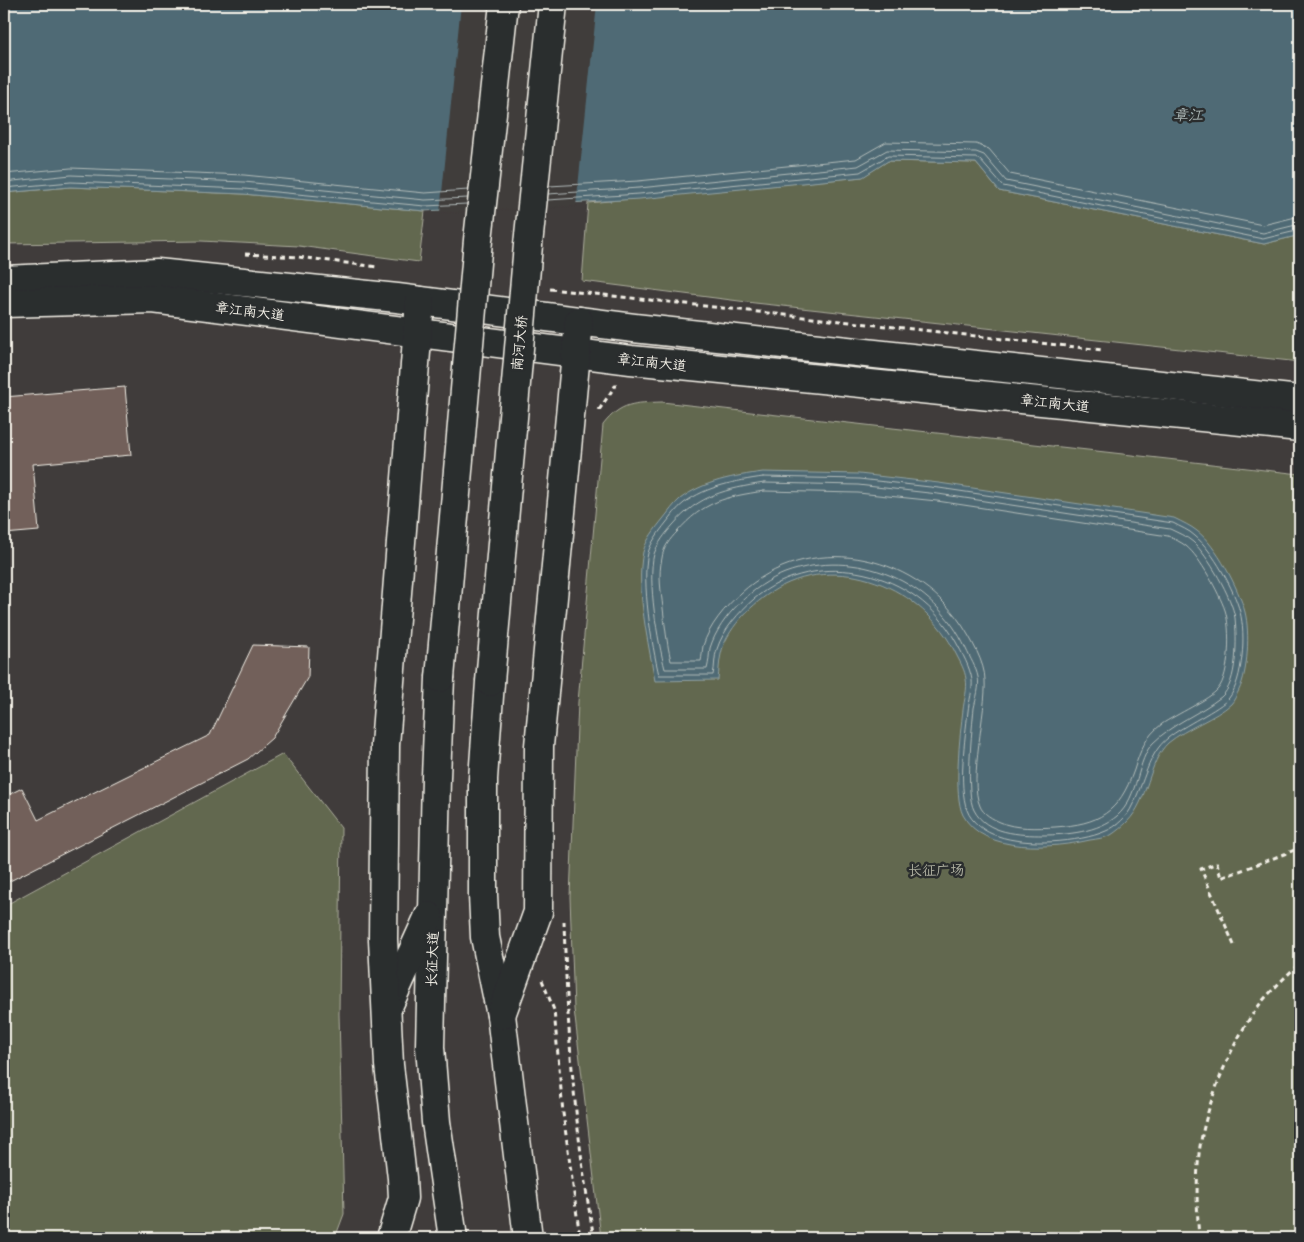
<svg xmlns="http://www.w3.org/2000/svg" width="1304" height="1242" viewBox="0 0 1304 1242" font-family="'Shantell Sans','LXGW WenKai TC',sans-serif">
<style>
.green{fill:#62684f;stroke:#abac9c}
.water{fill:#4f6b74;stroke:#91a1a2}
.pier{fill:#403c3b}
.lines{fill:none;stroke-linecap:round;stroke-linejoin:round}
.shore{stroke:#b2bbba;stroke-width:1}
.building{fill:#72605a;stroke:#f4f1e8}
.secondary-casing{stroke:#f4f1e8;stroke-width:31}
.primary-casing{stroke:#f4f1e8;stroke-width:31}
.path{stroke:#f4f1e8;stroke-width:3;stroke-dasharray:5 4;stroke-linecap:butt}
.secondary{stroke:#2a2d2e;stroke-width:28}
.primary{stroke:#2a2d2e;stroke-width:28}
.primary-bridge-casing{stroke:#f4f1e8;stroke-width:31;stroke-linecap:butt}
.primary-bridge{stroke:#2a2d2e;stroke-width:28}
.labels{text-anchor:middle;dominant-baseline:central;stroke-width:5;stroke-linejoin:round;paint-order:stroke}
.street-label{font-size:14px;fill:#f4f1e8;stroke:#2a2d2e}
.park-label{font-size:14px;fill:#b2b3a3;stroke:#2a2d2e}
.water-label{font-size:15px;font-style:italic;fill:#aab5b4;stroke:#2a2d2e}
</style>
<rect width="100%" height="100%" fill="#403c3b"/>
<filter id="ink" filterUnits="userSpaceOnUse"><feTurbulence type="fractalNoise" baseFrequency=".02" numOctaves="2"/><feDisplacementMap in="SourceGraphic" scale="10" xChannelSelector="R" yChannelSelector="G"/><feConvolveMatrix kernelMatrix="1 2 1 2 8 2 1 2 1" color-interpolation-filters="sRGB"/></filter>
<g filter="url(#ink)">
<g class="green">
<polygon points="888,161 976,163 999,191 1264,244 1300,235 1300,362 755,303 582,281 588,203 862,177"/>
<polygon points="70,187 243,194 425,211 419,262 299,246 201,241 4,244 4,193"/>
<path d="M662,402l638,72v764h-699l-27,-229 -4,-112 8,-195 25,-277c18,-23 31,-22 59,-23z"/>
<polygon points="283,754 341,828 339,1014 344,1214 335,1238 4,1238 4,906"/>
</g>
<g class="water">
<polygon points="4,4 1300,4 1300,235 1264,244 999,191 976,163 888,161 863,177 640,199 425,211 243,194 70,187 4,193"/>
<path d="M763,472l96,2 80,9 235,35c8,4 17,8 23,13 19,14 42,58 48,81 5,20 3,60 -6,78 -2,4 -5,11 -8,14 -15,14 -45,24 -63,39 -20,19 -19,57 -41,79 -4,4 -11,10 -16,13 -6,3 -14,4 -21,5 -35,8 -106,15 -127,-25 -10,-20 -3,-81 0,-105 1,-10 5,-21 3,-31 -1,-9 -6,-17 -10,-25 -32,-67 -120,-105 -186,-61 -20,13 -44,37 -49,61 -2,8 -2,18 -3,26l-63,1c-6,-35 -20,-94 -12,-129 3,-12 12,-23 20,-33 5,-6 11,-15 17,-20 24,-18 54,-23 83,-27z"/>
</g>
<polygon class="pier" points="461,4 597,4 576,206 440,213"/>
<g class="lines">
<g class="shore">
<polyline points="4,174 71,168 244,175 425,193 468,190"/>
<polyline points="4,182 71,175 244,182 425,200 468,198"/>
<polyline points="549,186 638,181 856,159 886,142 976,144 989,149 1010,174 1263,225 1300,216"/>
<polyline points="4,188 71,182 244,189 425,206 467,204"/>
<polyline points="548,194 639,188 858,166 887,150 976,152 984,155 1006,181 1263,233 1300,224"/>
<polyline points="548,200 639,194 860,172 888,156 976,158 980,160 1003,186 1263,239 1300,230"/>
<path d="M763,477l96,2 80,9 234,35c7,4 16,7 22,13 18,15 39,53 45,76 6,22 3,68 -11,86 -9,11 -47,28 -61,40 -20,15 -24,46 -36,68 -4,10 -16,21 -26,25 -27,12 -80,15 -108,5 -12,-3 -27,-14 -31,-26 -9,-26 -2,-71 1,-99 1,-10 5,-21 4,-31 -2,-13 -10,-27 -16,-38 -39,-72 -139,-96 -202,-43 -15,13 -31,31 -37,50 -3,8 -2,18 -4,26h-54c-7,-29 -18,-94 -11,-122 3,-11 11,-21 18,-30 5,-6 11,-15 18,-20 23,-17 52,-22 79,-26z"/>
<path d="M764,483l94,2 80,9 232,35c8,4 16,7 23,13 15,14 39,55 42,76 2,20 3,65 -14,79 -22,17 -48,26 -68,46 -16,16 -14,54 -36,73 -19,16 -50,19 -74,19 -22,0 -57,-1 -69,-25 -9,-17 -2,-81 0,-102 2,-10 6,-21 4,-31 -2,-10 -8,-19 -12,-28 -32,-69 -110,-102 -181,-76 -31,12 -65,43 -75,75 -1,7 -1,14 -3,21h-42c-7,-27 -18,-89 -11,-115 4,-11 11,-20 19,-29 26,-30 53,-36 91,-42z"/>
<path d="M764,491l94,2 79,8 231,35c6,3 13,6 18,10 14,11 33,47 39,64 6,18 5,65 -7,79 -8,10 -43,26 -56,35 -17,13 -22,27 -28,46 -15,43 -35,54 -79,57 -17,1 -40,2 -55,-5 -7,-3 -17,-8 -20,-16 -12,-26 7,-96 5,-126 0,-17 -14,-41 -23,-55 -50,-74 -154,-93 -221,-32 -16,14 -32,33 -38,53 -1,5 -1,11 -2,15h-30c-4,-17 -6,-35 -8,-53 -2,-17 -5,-33 -1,-50 1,-10 8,-19 15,-26 27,-31 48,-35 87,-41z"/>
</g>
</g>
<g class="building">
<polygon points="125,387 131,455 33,464 39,531 4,534 4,397"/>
<polygon points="253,645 309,647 308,677 272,738 248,759 4,884 4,797 22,788 38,820 210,735"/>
</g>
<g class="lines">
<defs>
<g id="secondary">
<polyline points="4,280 157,273 397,298 634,328 1300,400"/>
<polyline points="4,303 153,299 631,360 1300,427"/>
</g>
<g id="primary">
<polyline points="440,678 436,777 430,1047 436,1122 453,1238"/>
<polyline points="490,682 483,779 483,895 485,937 501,1015 528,1238"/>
<polyline points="389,1004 429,916"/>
<polyline points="501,1015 538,912 539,746 579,321"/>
<polyline points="391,1238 403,1198 402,1178 389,1065 383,939 385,745 420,301"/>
</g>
</defs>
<use href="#secondary" class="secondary-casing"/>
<use href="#primary" class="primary-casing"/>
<g class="path">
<polyline points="245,254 298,257 378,267"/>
<polyline points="550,289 1103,350"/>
<polyline points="599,410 615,386 617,386"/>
<path d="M564,921c3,107 11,212 30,317"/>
<polyline points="1234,945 1201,869 1217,863 1221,878 1300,848"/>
<polyline points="542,980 554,1010 563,1113 580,1238"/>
<path d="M1199,1238c-2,-27 -3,-56 0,-84 5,-46 35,-121 66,-156 11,-12 23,-24 35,-35"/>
</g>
<use href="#secondary" class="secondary"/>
<use href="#primary" class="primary"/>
<defs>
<g id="primary-bridge">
<polyline points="440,678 478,240 504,4"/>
<polyline points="490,682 528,245 553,4"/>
</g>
</defs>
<use href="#primary-bridge" class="primary-bridge-casing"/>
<use href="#primary-bridge" class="primary-bridge"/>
</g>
</g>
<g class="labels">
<g class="street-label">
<text transform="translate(250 311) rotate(7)">章江南大道</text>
<text transform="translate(519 343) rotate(-85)">南河大桥</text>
<text transform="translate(652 362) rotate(6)">章江南大道</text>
<text transform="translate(1055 403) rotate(6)">章江南大道</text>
<text transform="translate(432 959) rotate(-88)">长征大道</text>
</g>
<g class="park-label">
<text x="936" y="870">长征广场</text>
</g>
<g class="water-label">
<text x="1188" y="115">章江</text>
</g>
</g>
<rect width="1304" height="1242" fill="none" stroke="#2a2d2e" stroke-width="20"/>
<rect x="10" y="10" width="1284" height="1222" fill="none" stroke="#f4f1e8" stroke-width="2" filter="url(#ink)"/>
</svg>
